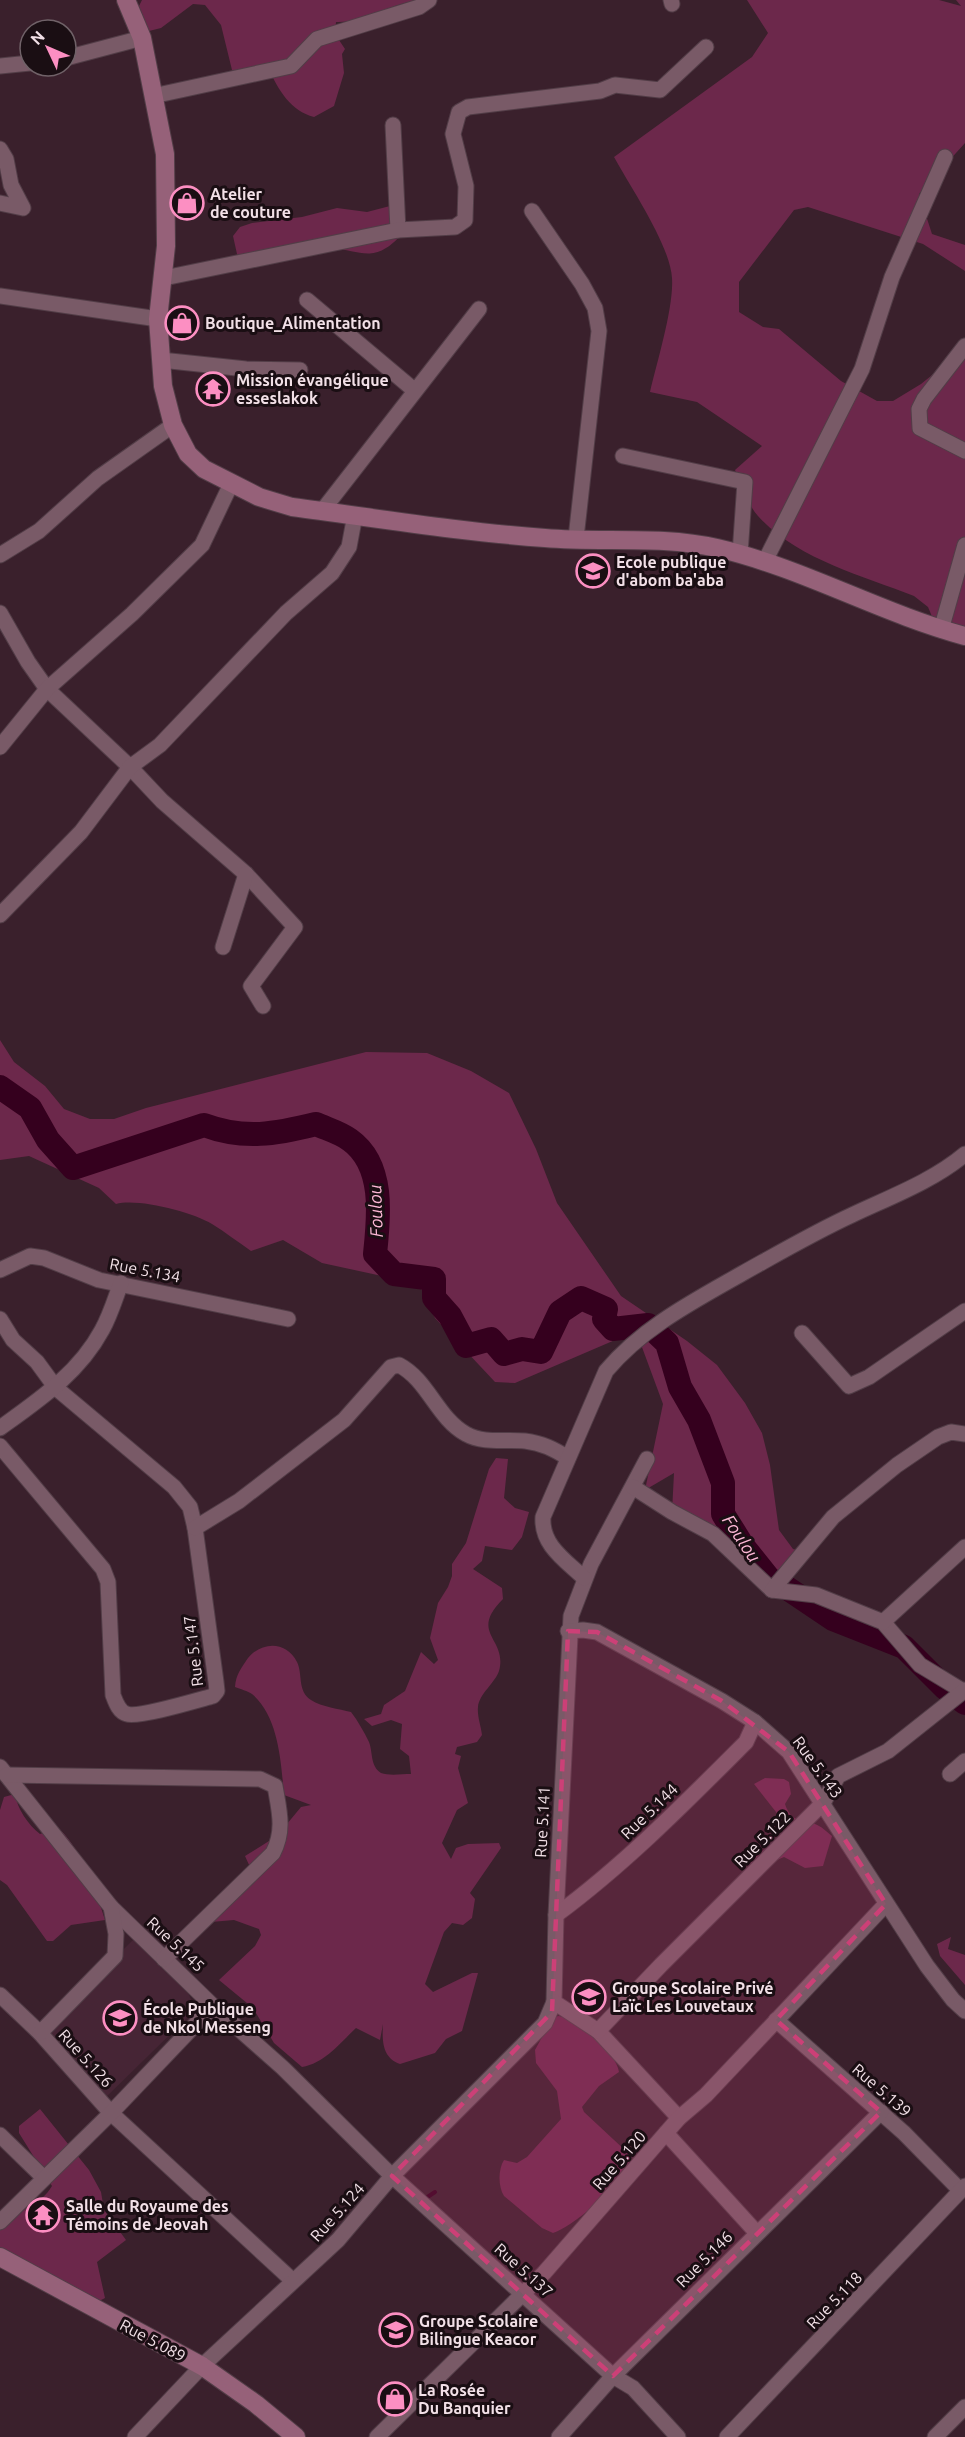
<svg xmlns="http://www.w3.org/2000/svg" width="965" height="2437" viewBox="0 0 965 2437" font-family="Ubuntu,sans-serif">
<style>
.built{fill:#462535}
.green{fill:#6c284b}
.lines{fill:none;stroke-linecap:round;stroke-linejoin:round}
.stream{stroke:#35001e;stroke-width:4}
.river{stroke:#35001e;stroke-width:24}
.street-casing{stroke:#523d47;stroke-width:17}
.secondary-casing{stroke:#523d47;stroke-width:20}
.street{stroke:#795a67;stroke-width:15}
.secondary{stroke:#966179;stroke-width:18}
.marked{fill:#cc4077;fill-opacity:0.2;stroke:#cc4077;stroke-width:4.5;stroke-dasharray:12 8;stroke-linejoin:round}
.labels{text-anchor:middle;dominant-baseline:central;stroke-width:6;stroke-linejoin:round;paint-order:stroke}
.poi-label{font-size:16px;font-weight:bold;fill:#f2e0e7;stroke:#1a0e13;text-anchor:start}
.street-label{font-size:16px;fill:#f2e0e7;stroke:#1a0e13}
.water-label{font-size:18px;font-style:italic;fill:#fcb7d5;stroke:#1a0e13}
</style>
<rect width="100%" height="100%" fill="#3a202c"/>
<polygon class="built" points="134,1939 188,1992 195,2010 101,2102 45,2027"/>
<g class="green">
<path d="M142,0h280c-31,2 -55,23 -86,22l-1,12 10,15 -3,5 2,19 -10,33 -20,11c-23,-6 -36,-27 -45,-48l-25,4 -12,-3 -11,-45 -16,-20 -12,-1 -32,24 -12,3 -10,-25z"/>
<path d="M747,0h192l22,6 -5,-6h9v143l-46,51 13,40 33,11v26l-42,-27 -115,-37 -14,3 -55,72v30l24,15 16,2 62,52 36,20h16l28,-17 26,-21 18,-25v299l-27,-6 -10,-24 -14,-11c-53,-21 -117,-37 -156,-80 -11,-12 -16,-32 -23,-46l27,-24 -65,-44 -47,-10c7,-30 24,-85 22,-114 -2,-33 -41,-90 -58,-121l138,-100 16,-24z"/>
<path d="M390,206l13,27c-32,36 -44,13 -78,16 -26,2 -53,9 -79,14l-9,-9 -4,-18 7,-9 12,-4 50,-6 35,-9 30,4z"/>
<path d="M0,1040l14,22 31,24 19,23 26,10h24l32,-11 220,-56 61,1 44,18 38,22 27,56 21,54 64,93 66,45 30,24 28,38 17,30 8,32 9,65 14,19 9,2 -30,39 -100,-78 2,-39 -29,17 18,-86 -27,-73 -121,52 -20,-1 -60,-64 -16,-34 -97,-21 -39,-23 -32,11c-13,-9 -26,-19 -39,-27 -20,-12 -74,-26 -96,-20l-17,-16 -70,-32 -29,4z"/>
<path d="M496,1458l12,1 -4,39 11,10 14,4 -7,25 -10,13 -27,-4 -3,15 -9,8 29,19 1,11c-35,35 5,39 -4,72 -4,12 -20,23 -21,36 -1,9 3,19 4,28l-5,7 -20,5 -2,7 6,2 -3,12 10,35 -11,7 -15,33 9,16 5,-11 12,-4 31,-1 2,5 -31,45 5,6 -3,19 -9,7 -11,-2 -8,9 -19,52 8,8 39,-19h6l-16,58 -16,8 -11,14 -35,11c-18,-6 -18,-24 -17,-40l-3,16 -24,-12c-17,16 -31,35 -54,39l-28,-24 -21,-35 -34,-28 36,-34 6,-11 -2,-6 -25,-9 -23,2 39,-55 -5,-11 32,-20 24,-29 10,-2 -27,-10c-3,-32 -5,-78 -32,-101 -4,-3 -12,-5 -17,-7 1,-13 6,-18 13,-29 13,-16 38,-18 49,4 6,12 0,29 14,38 11,7 28,9 40,12 7,9 13,20 18,30 4,10 1,24 12,31 8,3 21,1 30,1l-2,-18 -9,-7 2,-25 -11,-4 -19,6 -8,-7 17,-5 3,-9 21,-14 16,-39 13,12 4,-4 -8,-22 8,-35 10,-16 4,-11v-12l14,-21 23,-74z"/>
<path d="M765,1778l19,1 5,3 2,12 -6,10c6,18 15,15 30,20 6,2 12,8 17,12l-9,30 -18,2 -21,-11 -28,12 -5,-1 -3,-6 3,-6 35,-17 -10,-27 -22,-28z"/>
<path d="M15,1794c2,14 13,31 25,40l18,-6c21,17 39,65 47,92l-34,5 -18,16h-6l-40,-56 -7,-5v-70l4,-13z"/>
<polygon points="951,1937 948,1949 965,1955 965,1985 940,1956 937,1944"/>
<path d="M559,2016c20,4 57,36 60,56l-20,14 -17,21 2,5 44,41c2,5 2,13 -2,18 -11,18 -53,56 -73,62l-11,-5 -38,-32c-6,-9 -6,-27 0,-36l13,3 10,-6 34,-38 -4,-28 -21,-28 -1,-13 18,-33z"/>
<path d="M40,2109l49,61 12,22 3,18 22,30 -29,22 8,36 -6,3 -54,-22 -45,-11v-52c21,-2 41,-12 52,-30l-33,-53v-7z"/>
</g>
<g class="lines">
<polyline class="stream" points="423,2200 435,2192"/>
<path class="river" d="M0,1087l30,21 18,32 25,28 131,-43c40,15 72,9 112,-1 11,5 25,9 34,16 35,25 29,77 25,114l19,20 40,5v19l16,18 16,30 25,-7 13,15 18,-5 19,3 19,-40 21,-14 25,11 -2,10 9,10 35,-4 19,18 13,44 19,33 24,63v31l20,32 28,35 7,1 55,37 71,28 41,41 20,15"/>
<defs>
<g id="street">
<polyline points="671,0 672,4"/>
<polyline points="66,58 142,38"/>
<polyline points="0,66 30,63"/>
<polyline points="153,96 291,66 317,39 419,7 429,0"/>
<polyline points="393,125 398,230"/>
<polyline points="0,149 6,159 11,185 23,208 0,203"/>
<polyline points="532,211 582,284 595,308 599,331 576,538"/>
<polyline points="164,278 398,230 455,227 465,220 466,186 453,134 459,112 468,107 600,91 615,85 660,90 706,47"/>
<polyline points="0,296 158,319"/>
<polyline points="307,300 414,390"/>
<polyline points="965,346 924,399 919,409 920,428 965,451"/>
<polyline points="161,360 246,369 300,370"/>
<polyline points="623,456 745,482 740,554"/>
<polyline points="322,511 479,309"/>
<polyline points="0,555 39,531 98,478 173,425"/>
<polyline points="765,561 862,369 892,277 945,157"/>
<polyline points="0,613 28,662 47,689 130,767 162,801 246,874 295,927 251,986 263,1006"/>
<polyline points="941,630 965,545"/>
<polyline points="0,747 47,689 132,614 202,545 231,484"/>
<polyline points="0,915 81,832 130,767 160,745 286,613 332,573 349,547 355,515"/>
<polyline points="223,947 246,874"/>
<polyline points="0,1270 30,1256 44,1258 99,1280 288,1319"/>
<path d="M0,1319l13,21 24,22 19,26 118,99 16,20 5,21 21,154 1,9 -4,5c-15,4 -75,22 -86,18 -8,-2 -11,-11 -14,-19l-5,-113 -5,-13 -103,-123"/>
<polyline points="802,1333 849,1386 869,1377 965,1311"/>
<path d="M0,1428c39,-28 79,-55 102,-98 8,-14 13,-31 19,-47"/>
<polyline points="647,1459 591,1564 571,1616 556,1915 554,2002 598,2031 679,2118"/>
<polyline points="633,1487 672,1512 713,1534 772,1590 816,1595 883,1622 920,1665 963,1691"/>
<path d="M195,1528l44,-27 105,-81 47,-53 8,-2c29,15 38,53 67,69 18,10 39,5 59,7 17,2 29,8 43,17"/>
<path d="M584,1578c-19,-18 -43,-33 -41,-61l63,-146c37,-44 88,-70 137,-98 36,-20 72,-41 109,-58 38,-18 81,-34 113,-61"/>
<polyline points="772,1590 833,1517 897,1465 938,1437 951,1432 965,1434"/>
<polyline points="883,1622 965,1547"/>
<polyline points="568,1631 583,1630 597,1632 722,1701 755,1722 789,1752 927,1966 953,2000 965,2011"/>
<polyline points="0,1767 111,1907 213,2006 283,2068 392,2176 613,2376 633,2388 678,2437"/>
<polyline points="950,1774 965,1761"/>
<path d="M7,1775l253,4 15,7c4,24 10,44 -2,67l-109,106"/>
<path d="M556,1915c69,-51 129,-112 190,-173l9,-20"/>
<polyline points="0,1995 40,2033 111,2113 292,2280"/>
<polyline points="776,2020 903,2132 960,2190"/>
<polyline points="598,2031 661,1965 823,1803 838,1776 888,1751 965,1690"/>
<polyline points="40,2033 115,1956 116,1934 111,1907"/>
<polyline points="666,2133 756,2232"/>
<polyline points="0,2135 44,2178"/>
<polyline points="0,2222 111,2113 213,2006"/>
<polyline points="135,2437 202,2366 338,2240 392,2176 545,2023 554,2002"/>
<polyline points="377,2437 544,2273 679,2118 706,2095 886,1904"/>
<polyline points="559,2437 613,2376 881,2112"/>
<polyline points="727,2437 965,2186"/>
<polyline points="935,2437 965,2407"/>
</g>
<g id="secondary">
<path d="M126,0l16,38 23,116 1,92 -8,73 5,67 10,39 15,29 16,15 55,28 33,10c84,11 169,25 253,31 57,5 115,-3 172,10 86,20 163,65 248,88"/>
<polyline points="0,2257 202,2366 256,2404 296,2437"/>
</g>
</defs>
<use href="#street" class="street-casing"/>
<use href="#secondary" class="secondary-casing"/>
<use href="#street" class="street"/>
<use href="#secondary" class="secondary"/>
</g>
<path class="marked" d="M568,1631l29,1 125,69 67,51 97,152 -110,116 105,92 -268,264 -221,-200 160,-164z"/>
<defs>
<symbol id="shop-ring" viewBox="-11 -11 22 22"><circle r="9.5" fill="#1a0e13" stroke="#fc8fc2" stroke-width="1.5"/><path d="M-5-2.5h2.3a2.7 3.5 0 0 1 5.4 0H5L5.5 6h-11ZM-1.5-2.5h3a1.5 2.3 0 0 0-3 0Z" fill="#fc8fc2"/></symbol>
<symbol id="temple-ring" viewBox="-11 -11 22 22"><circle r="9.5" fill="#1a0e13" stroke="#fc8fc2" stroke-width="1.5"/><path d="M0-6L5-2H3V0L6.5 2.5H4V6H1.5V3h-3V6H-4V2.5H-6.5L-3 0V-2H-5Z" fill="#fc8fc2"/></symbol>
<symbol id="school-ring" viewBox="-11 -11 22 22"><circle r="9.5" fill="#1a0e13" stroke="#fc8fc2" stroke-width="1.5"/><path d="M0-5L7-2L0 1L-7-2ZM-4 1L0 2.5L4 1V4Q0 6-4 4Z" fill="#fc8fc2"/></symbol>
</defs>
<g fill-rule="evenodd">
<use href="#shop-ring" x="168" y="184" width="38" height="38"/>
<use href="#shop-ring" x="163" y="304" width="38" height="38"/>
<use href="#temple-ring" x="194" y="370" width="38" height="38"/>
<use href="#school-ring" x="574" y="552" width="38" height="38"/>
<use href="#school-ring" x="570" y="1978" width="38" height="38"/>
<use href="#school-ring" x="101" y="1999" width="38" height="38"/>
<use href="#temple-ring" x="24" y="2196" width="38" height="38"/>
<use href="#school-ring" x="377" y="2311" width="38" height="38"/>
<use href="#shop-ring" x="376" y="2380" width="38" height="38"/>
</g>
<g class="labels">
<g class="poi-label">
<text x="210" y="194">Atelier<tspan x="210" dy="18">de couture</tspan></text>
<text x="205" y="323">Boutique_Alimentation</text>
<text x="236" y="380">Mission évangélique<tspan x="236" dy="18">esseslakok</tspan></text>
<text x="616" y="562">Ecole publique<tspan x="616" dy="18">d'abom ba'aba</tspan></text>
<text x="612" y="1988">Groupe Scolaire Privé<tspan x="612" dy="18">Laïc Les Louvetaux</tspan></text>
<text x="143" y="2009">École Publique<tspan x="143" dy="18">de Nkol Messeng</tspan></text>
<text x="66" y="2206">Salle du Royaume des<tspan x="66" dy="18">Témoins de Jeovah</tspan></text>
<text x="419" y="2321">Groupe Scolaire<tspan x="419" dy="18">Bilingue Keacor</tspan></text>
<text x="418" y="2390">La Rosée<tspan x="418" dy="18">Du Banquier</tspan></text>
</g>
<g class="street-label">
<text transform="translate(145 1270) rotate(11)">Rue 5.134</text>
<text transform="translate(193 1651) rotate(-97)">Rue 5.147</text>
<text transform="translate(818 1767) rotate(54)">Rue 5.143</text>
<text transform="translate(649 1811) rotate(-44)">Rue 5.144</text>
<text transform="translate(542 1822) rotate(-87)">Rue 5.141</text>
<text transform="translate(762 1839) rotate(-45)">Rue 5.122</text>
<text transform="translate(176 1944) rotate(43)">Rue 5.145</text>
<text transform="translate(86 2058) rotate(48)">Rue 5.126</text>
<text transform="translate(882 2090) rotate(41)">Rue 5.139</text>
<text transform="translate(619 2160) rotate(-49)">Rue 5.120</text>
<text transform="translate(337 2212) rotate(-48)">Rue 5.124</text>
<text transform="translate(704 2259) rotate(-45)">Rue 5.146</text>
<text transform="translate(524 2270) rotate(42)">Rue 5.137</text>
<text transform="translate(834 2300) rotate(-46)">Rue 5.118</text>
<text transform="translate(153 2340) rotate(28)">Rue 5.089</text>
</g>
<g class="water-label">
<text transform="translate(375 1211) rotate(-92)">Foulou</text>
<text transform="translate(742 1538) rotate(56)">Foulou</text>
</g>
</g>
<g transform="translate(48 48) rotate(314)"><circle r="28" fill="#1a0e13" stroke="#706268" stroke-width="1.5"/>
<path d="M0-4.5L10 22L0 15L-10 22Z" fill="#fc8fc2"/>
<text y="-9" font-size="16" font-weight="bold" text-anchor="middle" fill="#f2e0e7">N</text>
</g>
</svg>
